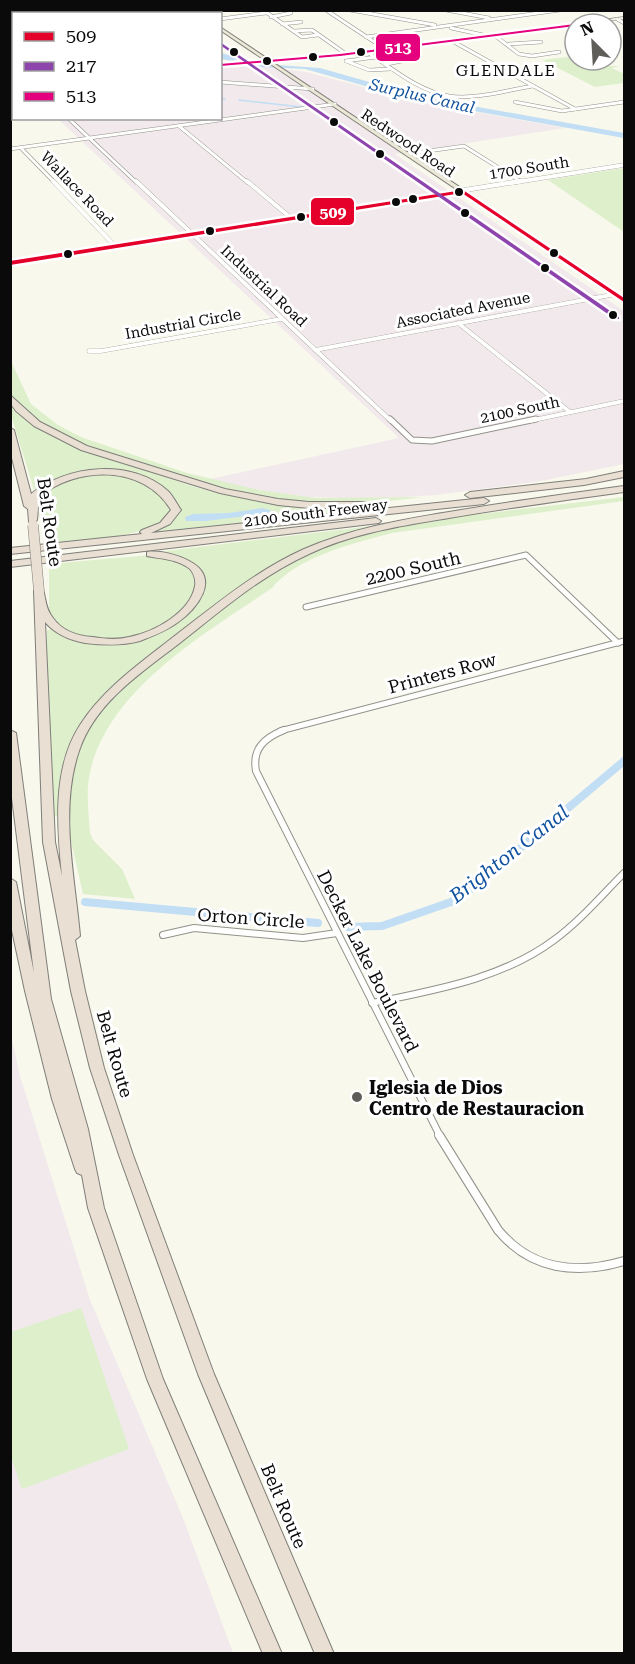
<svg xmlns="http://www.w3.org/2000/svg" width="635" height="1664" viewBox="0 0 635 1664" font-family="'Roboto Serif',serif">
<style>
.industrial{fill:#f1e9eb}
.green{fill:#def0cb}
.water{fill:#c1def5}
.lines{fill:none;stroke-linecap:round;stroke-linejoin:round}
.stream{stroke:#c1def5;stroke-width:1.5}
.canal{stroke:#c1def5;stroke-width:8}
.minor-far4-casing{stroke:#92918c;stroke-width:4}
.minor-far3-casing{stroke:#92918c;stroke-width:4.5}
.minor-far2-casing{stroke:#92918c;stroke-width:7}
.minor-far1-casing{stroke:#92918c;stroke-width:8}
.minor-casing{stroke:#92918c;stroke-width:10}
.tertiary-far1-casing{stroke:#92918c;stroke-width:4.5}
.tertiary-casing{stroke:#92918c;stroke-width:5}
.secondary-casing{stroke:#888883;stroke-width:1}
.primary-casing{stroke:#7f7e7a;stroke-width:2}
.motorway-casing{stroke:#7f7e7a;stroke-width:2}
.minor-far4{stroke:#fefefc;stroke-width:3}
.minor-far3{stroke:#fefefc;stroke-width:4}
.minor-far2{stroke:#fefefc;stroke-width:5}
.minor-far1{stroke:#fefefc;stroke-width:6}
.minor{stroke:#fefefc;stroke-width:8}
.tertiary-far1{stroke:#fefefc;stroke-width:4}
.tertiary{stroke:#fefefc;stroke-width:4.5}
.secondary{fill:#f4f4e7;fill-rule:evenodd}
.primary{fill:#ebe9d6;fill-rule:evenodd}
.motorway{fill:#e9dfd2;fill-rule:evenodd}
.motorway-bridge-casing{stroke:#7f7e7a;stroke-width:11;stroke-linecap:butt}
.motorway-bridge{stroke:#e9dfd2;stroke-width:10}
.bus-1-casing{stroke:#fff;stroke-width:5}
.bus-2-casing{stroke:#fff;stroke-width:5}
.bus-3-casing{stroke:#fff;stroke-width:5}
.bus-1{fill:#e4002b;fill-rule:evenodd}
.bus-2{fill:#8e44ad;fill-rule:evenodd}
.bus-3{fill:#e5007d;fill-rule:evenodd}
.bus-dot{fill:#0a0a0a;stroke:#fff;stroke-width:2}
.poi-dot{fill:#5e5d59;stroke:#fff;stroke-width:2}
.labels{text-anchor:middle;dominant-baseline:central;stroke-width:6;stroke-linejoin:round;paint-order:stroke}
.far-street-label{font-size:15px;fill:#0a0a0a;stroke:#fff}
.far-neighbourhood-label{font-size:16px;letter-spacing:1.5px;fill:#0a0a0a;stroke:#fff}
.far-water-label{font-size:16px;font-style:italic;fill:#10529f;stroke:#fff}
.street-label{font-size:18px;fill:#0a0a0a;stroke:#fff}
.poi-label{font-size:18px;font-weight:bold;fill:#0a0a0a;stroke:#fff;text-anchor:start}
.water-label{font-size:20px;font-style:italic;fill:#10529f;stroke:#fff}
.line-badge{stroke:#fff;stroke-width:2}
.badge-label{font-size:16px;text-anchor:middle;font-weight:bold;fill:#fff}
</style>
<rect width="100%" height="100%" fill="#f9f8ed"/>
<g class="industrial">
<polygon points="99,10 97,11 100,13 14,14 13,36 11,36 11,11"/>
<polygon points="246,64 306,72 425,103 565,128 395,154 624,311 624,464 541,481 436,495 369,499 308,497 241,488 210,479 399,438 58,119 220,118 221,67"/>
<polygon points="10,1030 20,1076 90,1300 183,1518 233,1653 11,1653"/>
</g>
<g class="green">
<polygon points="575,56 575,60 597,60 610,66 620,66 612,68 624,74 624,83 595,87 542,60"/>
<polygon points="624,168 624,232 548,180"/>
<path d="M10,359l21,45 27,21 23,12 106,36 72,17 57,8 107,-1c-46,6 -95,10 -141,4 -50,-7 -255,-58 -271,-105 -4,-10 0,-26 -1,-37z"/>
<path d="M11,404c30,36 77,48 120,62 32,10 63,22 96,29 50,11 99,13 150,13l-229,25 29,-24 -42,-33 -54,-4 -22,5 -25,13 -23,-75z"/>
<path d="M99,473c37,5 46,6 71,35 -7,32 -95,32 -123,35 -3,-12 -10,-29 -9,-42 1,-21 46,-25 61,-28z"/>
<path d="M624,497v4l-232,32c-38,10 -95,24 -120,55 -67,46 -168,103 -183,190 -3,17 0,37 1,55l3,7 29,29 13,30 -52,-5 -15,-66 4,-64 17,-39 24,-31 149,-116 40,-22 41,-17 35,-9 50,-10z"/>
<path d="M380,525l-39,11 -98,50 -124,94 -30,34 -22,40 -8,40v22h-5l-7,-99v-87l4,-1c24,19 68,21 95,8 16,-7 32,-21 46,-32l8,-34 -42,-19z"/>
<path d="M150,555c80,9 38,66 -12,81 -18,5 -36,5 -55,1 -5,-2 -13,-2 -18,-5 -6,-3 -11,-12 -16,-17v-51z"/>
<polygon points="81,1308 129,1449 22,1489 11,1457 11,1332"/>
</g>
<g class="water">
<polygon points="221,53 263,64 320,68 422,97 624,133 624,138 418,101 305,69 262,67 221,59"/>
<polygon points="262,508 270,510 271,513 206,521 186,521 185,517 193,514 229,513"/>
</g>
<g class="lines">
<g class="stream">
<polyline points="220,98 225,99"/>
<polyline points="239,100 302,107"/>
</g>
<g class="canal">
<polyline points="85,902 318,923"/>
<polyline points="346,927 382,926 451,902 474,887 624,761"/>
</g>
<defs>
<g id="minor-far4">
<polyline points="263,10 302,37 318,35"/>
<polyline points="326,10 385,49"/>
<polyline points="350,10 435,25"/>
<polyline points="446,10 489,18"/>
<polyline points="271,17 291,13"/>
<polyline points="220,19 266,13"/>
<polyline points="617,19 624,23"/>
<polyline points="282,24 301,22"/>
<polyline points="451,28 488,36"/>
<polyline points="294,31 312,30 346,54"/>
<polyline points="494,35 519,54 532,56 559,52"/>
<polyline points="366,37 560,10"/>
<polyline points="452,41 575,109"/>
<polyline points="509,44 541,42"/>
<path d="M367,52c25,16 51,39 82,44 27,4 57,-6 84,-10"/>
<polyline points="346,61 369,70 391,69"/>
<polyline points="346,61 376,57"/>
<polyline points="387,64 412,59"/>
<polyline points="10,67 14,67"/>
<polyline points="220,82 313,89"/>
<polyline points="515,102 562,111 624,102"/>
<polyline points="68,118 137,183"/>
<polyline points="179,126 248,183"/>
<polyline points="21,148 55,183"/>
<polyline points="10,149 335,104"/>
<polyline points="407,154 464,146 520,181"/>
</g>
<g id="minor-far3">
<polyline points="53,181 115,246"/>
<polyline points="136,181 391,421"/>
<polyline points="247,181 291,218"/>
<polyline points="458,323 570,412"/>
<polyline points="315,350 616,294"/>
<polyline points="89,351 101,351 281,319"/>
<polyline points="529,421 624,401"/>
</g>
<g id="minor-far2">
<polyline points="390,419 412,440 432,441 536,419"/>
<polyline points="306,607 526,555 618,643"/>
<polyline points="280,731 624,641"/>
</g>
<g id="minor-far1">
<path d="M284,730c-20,8 -32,19 -28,41l184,365"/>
<polyline points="163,935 194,928 303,938 337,933"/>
<path d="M372,1003c62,-13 130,-24 182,-63 26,-19 47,-44 70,-67"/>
</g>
<path id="minor" d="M439,1135l59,95c33,40 79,45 126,31"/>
<polyline id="tertiary-far1" points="511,183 624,165"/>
<polyline id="tertiary" points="10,263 521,181"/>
<g id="secondary">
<polygon points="624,17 624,19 579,24 581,23"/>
<polygon points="575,24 575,26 340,56 220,66 220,64 340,54"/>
<polygon points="14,95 14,97 10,98 10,96"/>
</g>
<g id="primary">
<polygon points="200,10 203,14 198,14 195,10"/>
<polygon points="220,27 624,297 624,302 220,30"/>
</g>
<g id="motorway">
<polygon points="10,395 40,422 87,446 225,489 278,499 309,502 375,502 380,505 375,508 309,508 278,505 220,493 81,450 34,426 16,411 10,403"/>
<path d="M10,428l4,2 17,64c36,-29 100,-36 137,-3 5,5 9,13 13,19l-11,14 -19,9 333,-35 5,3 -5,3 -474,50v-6l132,-14 -2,-2 2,-2 18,-7 11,-13c-28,-46 -94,-44 -132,-13l-2,23 -2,2h-6l-1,-13 -4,-3 -14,-56z"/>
<polygon points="624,471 624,477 584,485 470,498 465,495 470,492 586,479"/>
<path d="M624,486v6c-58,8 -117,16 -175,26 -48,8 -96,15 -140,36 -51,23 -93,61 -137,95 -37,28 -78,57 -93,102 -20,59 -4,126 1,185l-5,4 10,51 19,77 29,87 81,219 120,280h-19l-117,-280 -79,-219 -29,-87 -19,-77 -28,-149 -9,-251 5,-3 4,1c3,10 2,19 10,29 9,13 25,18 40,19 12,2 25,3 36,0 25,-5 61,-24 66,-51 1,-6 -1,-12 -5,-17 -12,-10 -29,-10 -43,-13v-4c13,-2 32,3 44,10 30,17 6,47 -14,61 -11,8 -24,13 -37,18 -18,5 -37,4 -55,2 -15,-3 -29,-8 -40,-21l10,220 7,34c-5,-49 -10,-108 18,-151 23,-36 59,-61 92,-87 42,-32 83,-67 132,-89 46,-20 95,-29 145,-37 58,-10 116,-18 175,-26z"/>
<polygon points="376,518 381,521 379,523 10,567 10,561"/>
<polygon points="10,730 16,733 51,999 88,1129 104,1208 163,1379 282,1654 263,1654 147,1379 88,1208 82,1175 77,1173 75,1169 52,1099 25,991 10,921 10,878 16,882 34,973 10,782"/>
</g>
</defs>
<use href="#minor-far4" class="minor-far4-casing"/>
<use href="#minor-far3" class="minor-far3-casing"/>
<use href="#minor-far2" class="minor-far2-casing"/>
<use href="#minor-far1" class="minor-far1-casing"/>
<use href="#minor" class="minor-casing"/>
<use href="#tertiary-far1" class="tertiary-far1-casing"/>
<use href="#tertiary" class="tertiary-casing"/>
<use href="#secondary" class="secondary-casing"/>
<use href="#primary" class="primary-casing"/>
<use href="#motorway" class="motorway-casing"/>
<use href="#minor-far4" class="minor-far4"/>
<use href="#minor-far3" class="minor-far3"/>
<use href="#minor-far2" class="minor-far2"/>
<use href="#minor-far1" class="minor-far1"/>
<use href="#minor" class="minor"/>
<use href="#tertiary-far1" class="tertiary-far1"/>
<use href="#tertiary" class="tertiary"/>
<use href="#secondary" class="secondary"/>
<use href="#primary" class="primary"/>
<use href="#motorway" class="motorway"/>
<defs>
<polyline id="motorway-bridge" points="33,525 39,591"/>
</defs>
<use href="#motorway-bridge" class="motorway-bridge-casing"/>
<use href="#motorway-bridge" class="motorway-bridge"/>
<defs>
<polygon id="bus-1" points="463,190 624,298 624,302 462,193 10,265 10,261"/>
<polygon id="bus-2" points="220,42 619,317 619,319 615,319 220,45"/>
<polygon id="bus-3" points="575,24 575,26 340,56 220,66 220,64 340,54"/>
</defs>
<use href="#bus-1" class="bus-1-casing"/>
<use href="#bus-2" class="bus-2-casing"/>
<use href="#bus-3" class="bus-3-casing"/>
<use href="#bus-1" class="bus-1"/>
<use href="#bus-2" class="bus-2"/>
<use href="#bus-3" class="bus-3"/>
</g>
<g class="bus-dot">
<circle cx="234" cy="52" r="5"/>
<circle cx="361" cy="52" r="5"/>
<circle cx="313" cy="57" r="5"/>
<circle cx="267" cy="61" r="5"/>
<circle cx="334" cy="122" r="5"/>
<circle cx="380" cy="154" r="5"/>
<circle cx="459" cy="192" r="5"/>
<circle cx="413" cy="199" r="5"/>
<circle cx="396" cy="202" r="5"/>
<circle cx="465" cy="213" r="5"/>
<circle cx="301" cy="217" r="5"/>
<circle cx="210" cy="231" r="5"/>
<circle cx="554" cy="253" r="5"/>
<circle cx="68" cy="254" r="5"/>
<circle cx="545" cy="268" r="5"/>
<circle cx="613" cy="315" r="5"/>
</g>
<circle class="poi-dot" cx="357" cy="1097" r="6"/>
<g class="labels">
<g class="far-street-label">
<text transform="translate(408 143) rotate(34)">Redwood Road</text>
<text transform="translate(529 168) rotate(-9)">1700 South</text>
<text transform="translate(77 189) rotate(46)">Wallace Road</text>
<text transform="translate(264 286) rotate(43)">Industrial Road</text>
<text transform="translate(463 310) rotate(-11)">Associated Avenue</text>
<text transform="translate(183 324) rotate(-10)">Industrial Circle</text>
<text transform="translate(520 410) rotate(-12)">2100 South</text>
<text transform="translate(316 513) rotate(-7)">2100 South Freeway</text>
</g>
<g class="far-neighbourhood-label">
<text x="506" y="70">GLENDALE</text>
</g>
<g class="far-water-label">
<text transform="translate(422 96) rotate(13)">Surplus Canal</text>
</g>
<g class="street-label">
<text transform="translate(50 522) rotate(82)">Belt Route</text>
<text transform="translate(413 568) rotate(-13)">2200 South</text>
<text transform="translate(442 673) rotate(-15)">Printers Row</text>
<text transform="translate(251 918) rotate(4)">Orton Circle</text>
<text transform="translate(368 961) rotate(63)">Decker Lake Boulevard</text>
<text transform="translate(115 1054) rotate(74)">Belt Route</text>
<text transform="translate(284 1506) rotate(67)">Belt Route</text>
</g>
<g class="poi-label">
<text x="369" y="1087">Iglesia de Dios<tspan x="369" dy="21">Centro de Restauracion</tspan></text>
</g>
<g class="water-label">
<text transform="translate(509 854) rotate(-38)">Brighton Canal</text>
</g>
</g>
<g class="line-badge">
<rect x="375" y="33" width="46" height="29" rx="6" fill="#e5007d"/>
<rect x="310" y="197" width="45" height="29" rx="6" fill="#e4002b"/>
</g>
<g class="badge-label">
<text x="398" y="53">513</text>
<text x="333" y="218">509</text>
</g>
<rect width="635" height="1664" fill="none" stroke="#0a0a0a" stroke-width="24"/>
<rect x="12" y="12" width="210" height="108" fill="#ffffff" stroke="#9d9d9d" stroke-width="1.5"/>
<rect x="24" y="32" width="30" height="9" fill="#e4002b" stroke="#9d9d9d" stroke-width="1.5"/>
<text x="66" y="42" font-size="18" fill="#0a0a0a">509</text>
<rect x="24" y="62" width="30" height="9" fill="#8e44ad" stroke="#9d9d9d" stroke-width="1.5"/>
<text x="66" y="72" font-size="18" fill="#0a0a0a">217</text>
<rect x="24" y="92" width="30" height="9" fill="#e5007d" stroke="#9d9d9d" stroke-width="1.5"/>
<text x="66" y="102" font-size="18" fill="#0a0a0a">513</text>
<g transform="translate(593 42) rotate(336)"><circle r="28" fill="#ffffff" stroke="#9d9d9d" stroke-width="1.5"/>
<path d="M0-4.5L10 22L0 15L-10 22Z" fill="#5e5d59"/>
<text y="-9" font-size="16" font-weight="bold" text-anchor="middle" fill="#0a0a0a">N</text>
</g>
</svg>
